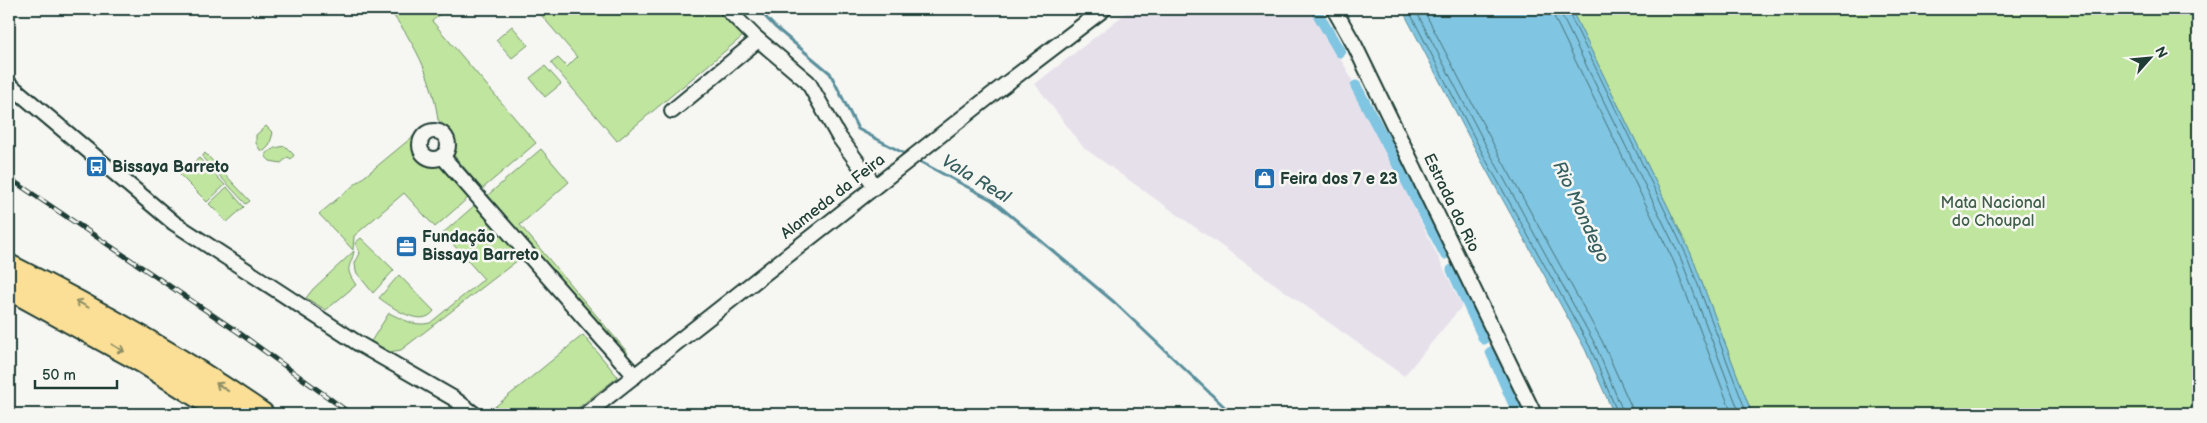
<svg xmlns="http://www.w3.org/2000/svg" width="2207" height="423" viewBox="0 0 2207 423" font-family="'Balsamiq Sans',sans-serif">
<style>
.built{fill:#e6e0eb}
.green{fill:#c0e59f;stroke:#70916a}
.water{fill:#80c5e1;stroke:#598f9c}
.lines{fill:none;stroke-linecap:round;stroke-linejoin:round}
.shore{stroke:#467379;stroke-width:1}
.stream{stroke:#598f9c;stroke-width:3}
.canal{stroke:#80c5e1;stroke-width:11}
.minor-casing{stroke:#1f3d34;stroke-width:18}
.trunk-casing{stroke:#1f3d34;stroke-width:26}
.minor{stroke:#f6f6f2;stroke-width:14}
.trunk{stroke:#fbdf96;stroke-width:22}
.rail-casing{stroke:#1f3d34;stroke-width:5}
.rail{stroke:#f6f6f2;stroke-width:3;stroke-dasharray:9;stroke-linecap:butt}
.oneway{stroke:#8d8e65}
.labels{text-anchor:middle;dominant-baseline:central;stroke-width:5;stroke-linejoin:round;paint-order:stroke}
.poi-label{font-size:16px;font-weight:bold;fill:#1f3d34;stroke:#f6f6f2;text-anchor:start}
.street-label{font-size:16px;fill:#1f3d34;stroke:#f6f6f2}
.park-label{font-size:16px;fill:#3f5f49;stroke:#f6f6f2}
.water-label{font-size:18px;font-style:italic;fill:#375f5f;stroke:#f6f6f2}
</style>
<rect width="100%" height="100%" fill="#f6f6f2"/>
<filter id="ink" filterUnits="userSpaceOnUse"><feTurbulence type="fractalNoise" baseFrequency=".02" numOctaves="2"/><feDisplacementMap in="SourceGraphic" scale="10" xChannelSelector="R" yChannelSelector="G"/><feConvolveMatrix kernelMatrix="1 2 1 2 8 2 1 2 1" color-interpolation-filters="sRGB"/></filter>
<g filter="url(#ink)">
<polygon class="built" points="1131,9 1309,9 1346,68 1462,306 1404,376 1084,148 1035,84"/>
<g class="green">
<path d="M389,9h58l-15,12 104,122 -54,46 -29,-35c5,-14 -3,-25 -15,-34 -3,-26 -13,-55 -27,-78 -6,-12 -15,-22 -22,-33z"/>
<polygon points="536,9 719,9 743,36 617,141 551,63 558,58 567,67 577,57"/>
<polygon points="1571,9 2187,9 2198,24 2198,414 1752,414 1691,254"/>
<polygon points="512,26 528,45 512,58 496,40"/>
<polygon points="545,66 561,84 545,97 530,78"/>
<polygon points="266,126 273,133 269,146 264,151 260,150 256,143 256,135"/>
<path d="M416,134c-4,15 1,25 13,33l11,-2 28,33 -33,29 -31,-34 -50,43 -1,14 -34,-36z"/>
<polygon points="285,146 294,155 291,159 288,157 281,163 270,161 266,157 266,153 275,148"/>
<polygon points="541,149 569,182 520,225 628,353 625,356 488,195"/>
<polygon points="205,153 250,201 246,204 202,157"/>
<polygon points="199,158 225,185 207,202 180,175"/>
<polygon points="227,187 244,207 227,222 209,204"/>
<path d="M475,205l47,52 -121,93 -12,2 -19,-9 19,-30c13,6 26,14 41,10l54,-44 -41,-46z"/>
<polygon points="361,238 394,270 373,293 356,272 355,263 360,253 355,243"/>
<path d="M354,251c-3,17 -11,15 2,34l-30,25 -20,-12 7,-9z"/>
<path d="M399,275l35,36c-13,18 -42,-4 -55,-13z"/>
<polygon points="583,335 618,377 570,414 496,414 491,410"/>
</g>
<polygon class="water" points="1402,9 1571,9 1691,254 1752,414 1614,414 1585,349 1482,162"/>
<g class="lines">
<g class="shore">
<polyline points="1408,9 1486,160 1590,347 1618,414"/>
<polyline points="1415,9 1492,157 1595,344 1624,414"/>
<polyline points="1423,9 1498,153 1602,341 1631,406 1632,414"/>
<polyline points="1553,9 1555,19 1674,262 1732,414"/>
<polyline points="1561,9 1562,16 1681,259 1740,414"/>
<polyline points="1567,9 1687,256 1747,414"/>
</g>
<g class="stream">
<polyline points="758,9 775,27 830,73 858,129 907,155"/>
<polyline points="915,159 992,200 1114,302 1232,414"/>
</g>
<g class="canal">
<polyline points="1315,9 1340,52"/>
<polyline points="1356,86 1445,254"/>
<polyline points="1452,270 1484,339"/>
<polyline points="1491,352 1518,414"/>
</g>
<defs>
<g id="minor">
<polyline points="727,9 754,36 808,82 839,137 875,186"/>
<polyline points="1334,9 1355,46 1534,414"/>
<polyline points="9,84 174,223 359,344 453,398 474,414"/>
<polyline points="672,111 758,40"/>
<circle cx="434" cy="145" r="14"/>
<polyline points="442,156 635,376"/>
<polyline points="586,414 994,93 1104,9"/>
</g>
<g id="trunk">
<path d="M9,266c87,44 173,92 253,148"/>
<polyline points="9,288 142,361 226,414"/>
</g>
</defs>
<use href="#minor" class="minor-casing"/>
<use href="#trunk" class="trunk-casing"/>
<use href="#minor" class="minor"/>
<use href="#trunk" class="trunk"/>
<defs>
<polyline id="rail" points="9,178 238,332 351,414"/>
</defs>
<use href="#rail" class="rail-casing"/>
<use href="#rail" class="rail"/>
</g>
<defs><path id="oneway-shaft" d="M-6 0H5M1.5-3L5.5 0L1.5 3" fill="none" stroke-width="1.6" stroke-linecap="round" stroke-linejoin="round" transform="scale(1.25)"/></defs>
<g class="oneway">
<use href="#oneway-shaft" transform="translate(82 304) rotate(-152)"/>
<use href="#oneway-shaft" transform="translate(118 348) rotate(30)"/>
<use href="#oneway-shaft" transform="translate(222 387) rotate(-146)"/>
</g>
</g>
<defs>
<symbol id="bus-square" viewBox="-11 -11 22 22"><rect x="-9" y="-9" width="18" height="18" rx="4" fill="#1f6fb2" stroke="#f6f6f2"/><path d="M-5-6H5V4H4V6H2V4H-2V6H-4V4H-5ZM-3.5-4V0h7V-4ZM-3.5 1.2v1.5H-2V1.2ZM2 1.2v1.5H3.5V1.2Z" fill="#fff"/></symbol>
<symbol id="shop-square" viewBox="-11 -11 22 22"><rect x="-9" y="-9" width="18" height="18" rx="4" fill="#1f6fb2" stroke="#f6f6f2"/><path d="M-5-2.5h2.3a2.7 3.5 0 0 1 5.4 0H5L5.5 6h-11ZM-1.5-2.5h3a1.5 2.3 0 0 0-3 0Z" fill="#fff"/></symbol>
<symbol id="office-square" viewBox="-11 -11 22 22"><rect x="-9" y="-9" width="18" height="18" rx="4" fill="#1f6fb2" stroke="#f6f6f2"/><path d="M-6-3h4V-5.5h4V-3h4V5H-6ZM-1-4.5V-3h2v-1.5ZM-6 0V1H6V0Z" fill="#fff"/></symbol>
</defs>
<g fill-rule="evenodd">
<use href="#bus-square" x="84" y="154" width="25" height="25"/>
<use href="#shop-square" x="1252" y="166" width="25" height="25"/>
<use href="#office-square" x="394" y="234" width="25" height="25"/>
</g>
<g class="labels">
<g class="poi-label">
<text x="112" y="167">Bissaya Barreto</text>
<text x="1280" y="179">Feira dos 7 e 23</text>
<text x="422" y="237">Fundação<tspan x="422" dy="18">Bissaya Barreto</tspan></text>
</g>
<g class="street-label">
<text transform="translate(833 197) rotate(-38)">Alameda da Feira</text>
<text transform="translate(1451 203) rotate(64)">Estrada do Rio</text>
</g>
<g class="park-label">
<text x="1993" y="203">Mata Nacional<tspan x="1993" dy="18">do Choupal</tspan></text>
</g>
<g class="water-label">
<text transform="translate(976 179) rotate(31)">Vala Real</text>
<text transform="translate(1581 212) rotate(65)">Rio Mondego</text>
</g>
</g>
<rect width="2207" height="423" fill="none" stroke="#f6f6f2" stroke-width="30"/>
<rect x="15" y="15" width="2177" height="393" fill="none" stroke="#1f3d34" stroke-width="2" filter="url(#ink)"/>
<g transform="translate(2150 58) rotate(63)" stroke="#f6f6f2" stroke-width="4" paint-order="stroke">
<path d="M0-4L9 19L0 12L-9 19Z" fill="#1f3d34"/>
<text y="-8" font-size="14" font-weight="bold" text-anchor="middle" fill="#1f3d34">N</text>
</g>
<path d="M35 380v8h82v-8" fill="none" stroke="#1f3d34" stroke-width="2.5"/>
<text x="42" y="380" font-size="15" fill="#1f3d34" stroke="#f6f6f2" stroke-width="4" paint-order="stroke">50 m</text>
</svg>
